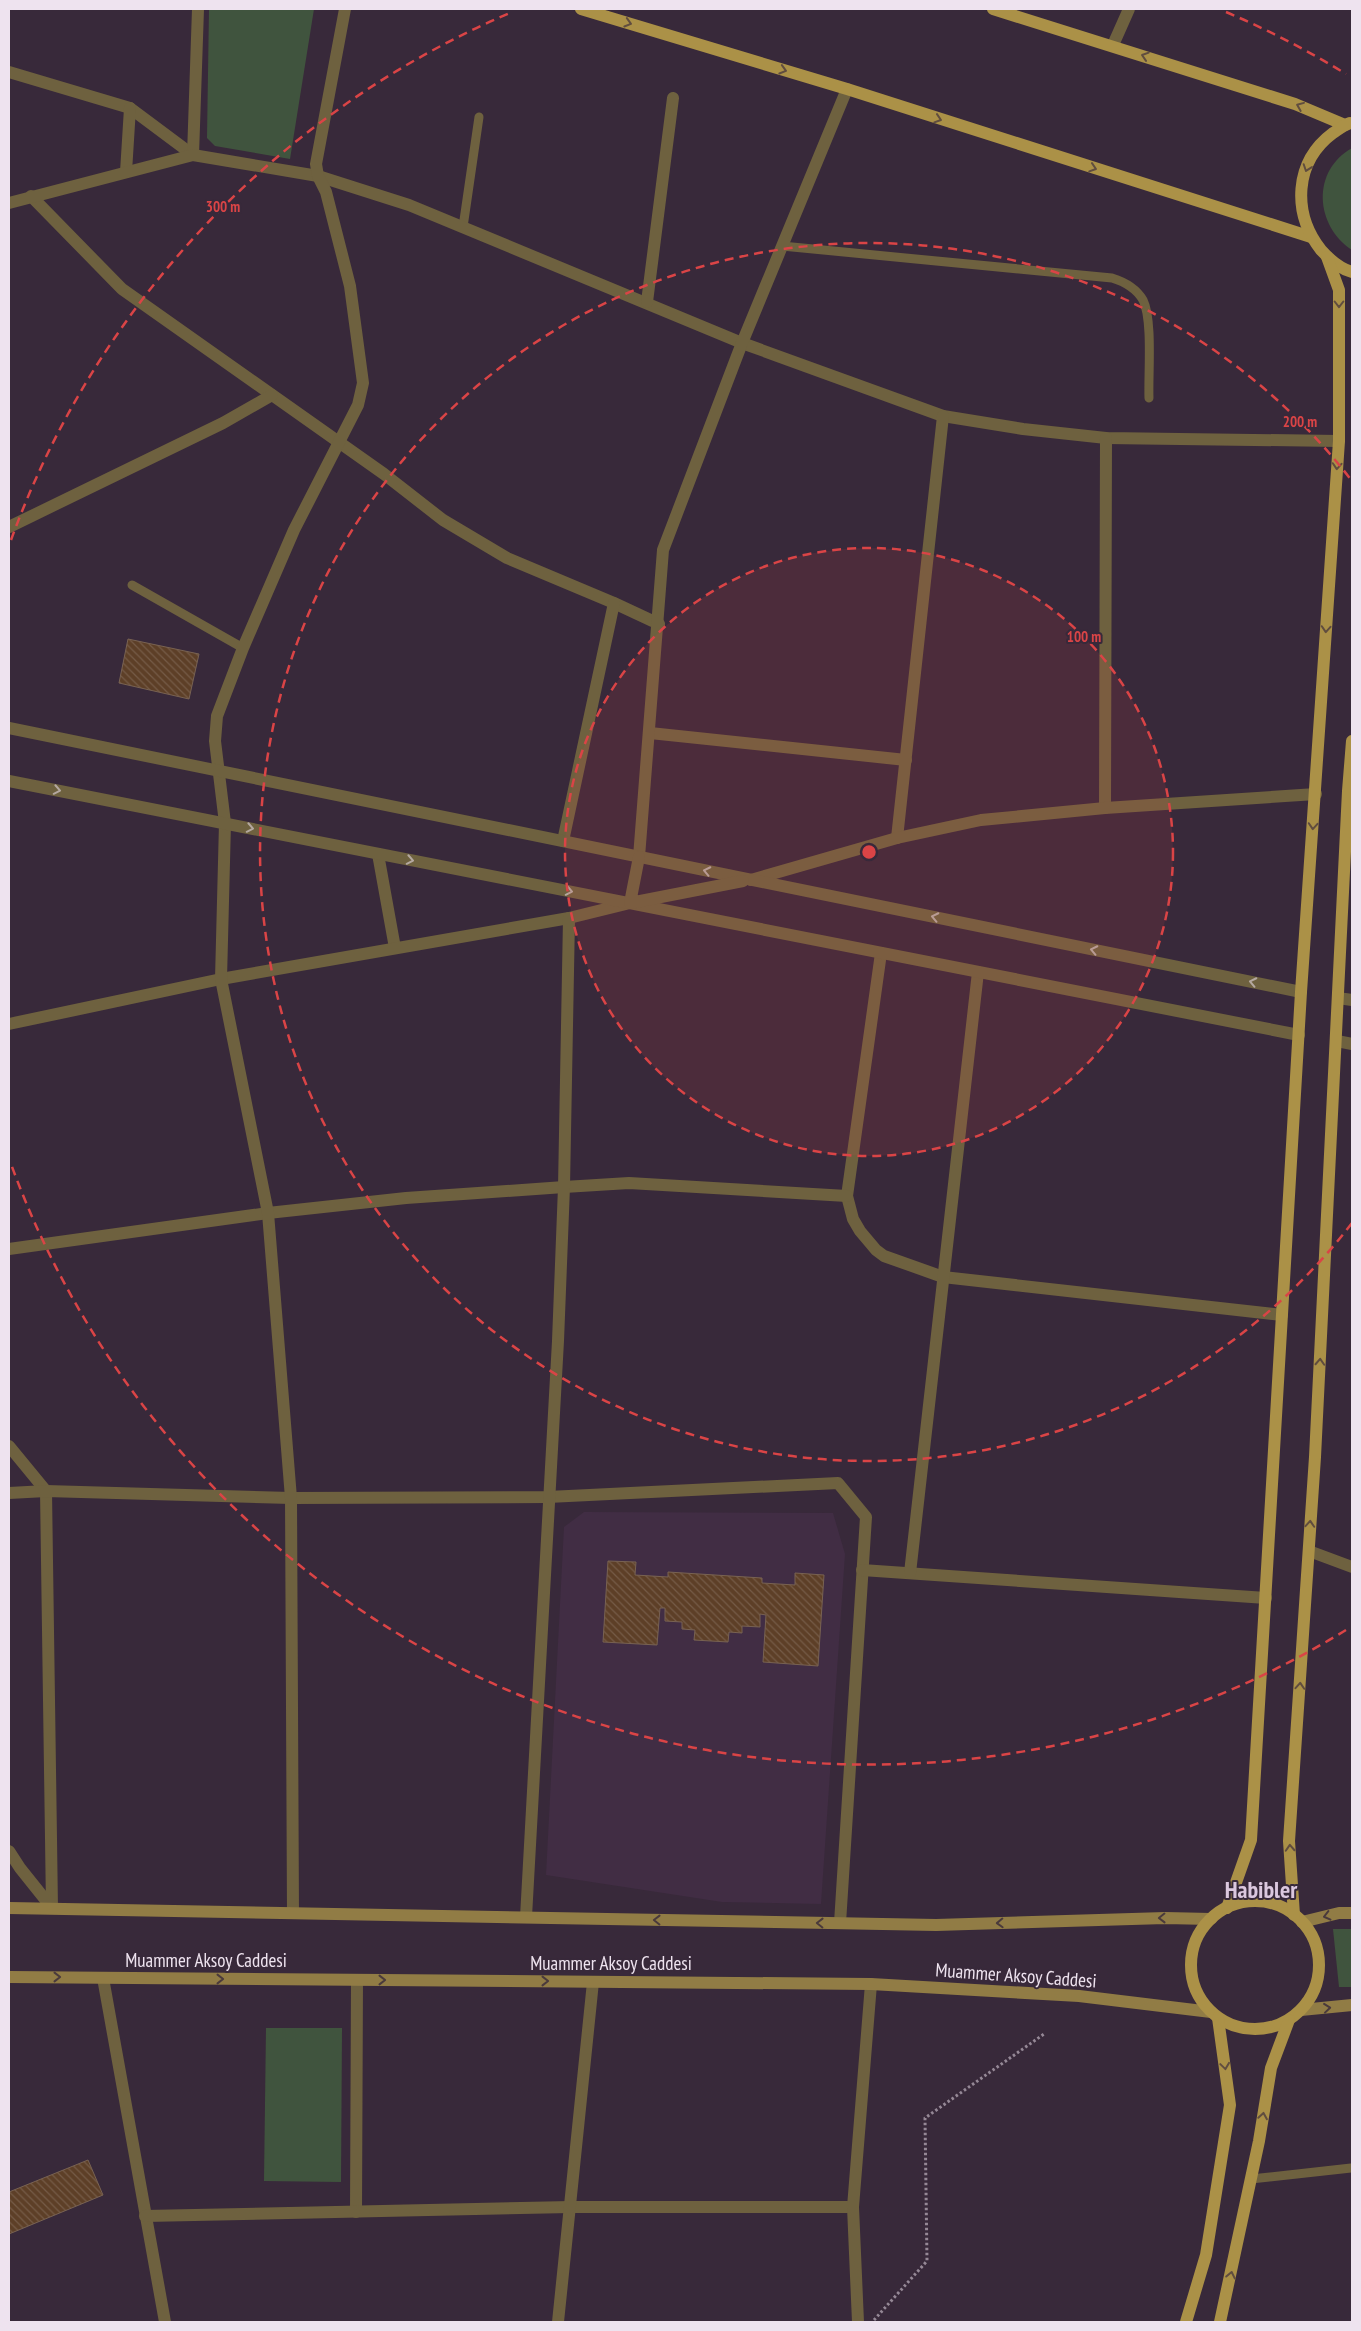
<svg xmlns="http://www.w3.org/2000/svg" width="1361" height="2331" viewBox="0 0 1361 2331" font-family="'PT Sans Narrow',sans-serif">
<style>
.built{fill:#412d44}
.green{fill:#40543e}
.building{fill:url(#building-back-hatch);stroke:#786252}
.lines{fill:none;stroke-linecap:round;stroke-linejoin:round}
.path{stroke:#958896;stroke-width:3;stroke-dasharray:2.5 2.5;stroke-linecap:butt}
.service{stroke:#6e613f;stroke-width:9}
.minor{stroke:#6e613f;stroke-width:12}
.tertiary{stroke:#6e613f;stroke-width:12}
.secondary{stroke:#917c45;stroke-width:12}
.primary{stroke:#ab9147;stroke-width:12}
.oneway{stroke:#604d3f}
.oneway2{stroke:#b4a8a0}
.oneway3{stroke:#4a3a3c}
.ring{fill:none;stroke:#da4446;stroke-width:2.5;stroke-dasharray:9 6}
.labels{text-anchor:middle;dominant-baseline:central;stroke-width:4;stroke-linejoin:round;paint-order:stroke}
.street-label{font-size:19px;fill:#eee3ef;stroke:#38293a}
.district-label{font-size:24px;font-weight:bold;fill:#dbc7de;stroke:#38293a}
.centre{fill:#da4446;stroke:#38293a;stroke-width:2.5}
.ring-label{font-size:15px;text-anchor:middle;font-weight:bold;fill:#da4446;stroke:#38293a;stroke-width:4;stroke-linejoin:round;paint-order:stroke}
</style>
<defs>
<pattern id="building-back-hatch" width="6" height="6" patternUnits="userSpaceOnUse" patternTransform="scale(1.25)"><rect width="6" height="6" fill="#5d3f27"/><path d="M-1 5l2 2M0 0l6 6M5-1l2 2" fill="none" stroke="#755b47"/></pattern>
</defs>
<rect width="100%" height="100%" fill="#38293a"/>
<polygon class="built" points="584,1512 833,1513 845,1554 821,1904 722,1902 546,1875 564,1527"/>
<g class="green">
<polygon points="209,9 314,9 290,159 215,146 207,138"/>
<path d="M1352,148v102c-37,-24 -41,-79 0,-102z"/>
<polygon points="1333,1929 1352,1929 1352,1987 1339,1987"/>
<polygon points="266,2028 342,2028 341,2182 264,2181"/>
</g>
<g class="building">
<polygon points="128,639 199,654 189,699 119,683"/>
<polygon points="608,1561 636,1562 635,1575 668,1577 668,1572 762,1578 762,1583 795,1585 795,1573 824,1575 818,1666 763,1662 766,1615 760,1614 760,1627 742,1626 742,1633 729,1632 728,1642 694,1640 695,1630 682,1629 682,1622 665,1621 665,1608 660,1608 657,1645 603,1642"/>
<polygon points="88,2160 103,2195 9,2234 9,2192"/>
</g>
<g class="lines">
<polyline class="path" points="874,2320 927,2261 925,2118 1044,2034"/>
<g class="service">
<polyline points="463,227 479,117"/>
<path d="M782,246l330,32c13,4 24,10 31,22 10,20 5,75 6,98"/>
<polyline points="132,585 243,648"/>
<polyline points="1251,2179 1351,2168"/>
</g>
<g class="minor">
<polyline points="1113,45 1129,9"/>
<polyline points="9,72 130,108 193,155"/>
<polyline points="193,155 198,9"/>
<polyline points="126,172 130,108"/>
<polyline points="31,196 122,289 384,474 443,520 507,558 614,603 659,624"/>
<polyline points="9,203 193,155 318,176 409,205 742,343 943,416 1023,429 1106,438 1339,441"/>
<polyline points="647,302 673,98"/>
<polyline points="9,527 223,423 272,395"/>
<polyline points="650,733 906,760"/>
<polyline points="1105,808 1106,438"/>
<polyline points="897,838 943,416"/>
<polyline points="563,841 614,603"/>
<polyline points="378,854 395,948"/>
<polyline points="639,857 663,550 742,343 847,89"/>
<polyline points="751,880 897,838 981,820 1105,808 1316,794"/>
<polyline points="881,953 847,1196 853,1219 860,1231 876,1250 884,1256 943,1277 1282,1315"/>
<polyline points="9,1024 221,979 569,918 630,903"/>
<polyline points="9,1249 268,1213 406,1198 564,1187 629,1183 847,1196"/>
<polyline points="9,1446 46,1491 52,1908"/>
<polyline points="9,1493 46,1491 291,1498 548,1497 838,1483 866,1517 840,1923"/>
<polyline points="1309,1551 1352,1567"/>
<polyline points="862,1570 1266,1598"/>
<polyline points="910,1573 978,972"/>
<polyline points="9,1851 20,1868 52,1908"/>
<polyline points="293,1913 291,1498 268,1213 221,979 225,823 215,741 217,716 243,648 294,530 358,405 363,383 350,286 326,192 318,176 316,164 345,9"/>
<polyline points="526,1917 558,1341 564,1187 569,918"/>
<polyline points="103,1978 165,2322"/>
<polyline points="356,2212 357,1980"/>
<polyline points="145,2216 571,2207 853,2207"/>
<polyline points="558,2322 593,1982"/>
<polyline points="858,2322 853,2207 871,1984"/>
</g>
<g class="tertiary">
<polyline points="9,728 1301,992"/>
<polyline points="9,781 1299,1035"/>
<polyline points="639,857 630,903 743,881"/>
<polyline points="1338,998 1352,1000"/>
<polyline points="1337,1041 1352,1044"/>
</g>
<g class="secondary">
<polyline points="9,1908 936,1925 1165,1918 1211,1919"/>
<polyline points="1302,1922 1339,1913 1352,1913"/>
<polyline points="9,1977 871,1984 1079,1996 1211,2012"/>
<polyline points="1301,2010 1352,2005"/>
</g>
<g class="primary">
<polyline points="581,9 847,89 1311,237"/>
<polyline points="993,9 1295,104 1345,125"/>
<path d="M1350,123c-6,2 -11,6 -17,10 -39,29 -41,80 -12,117 8,9 20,19 31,22"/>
<circle cx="1255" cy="1965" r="64"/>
<polyline points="1227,1908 1251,1840 1301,992 1339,441 1339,290 1327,257"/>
<polyline points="1294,1915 1289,1841 1315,1457 1348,791 1352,741"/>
<polyline points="1186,2322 1206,2255 1230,2105 1218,2018"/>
<polyline points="1220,2322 1259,2141 1271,2068 1289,2020"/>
</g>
</g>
<defs><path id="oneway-chevron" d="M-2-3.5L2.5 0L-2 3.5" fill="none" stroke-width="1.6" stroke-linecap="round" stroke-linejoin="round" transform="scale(1.25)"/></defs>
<g class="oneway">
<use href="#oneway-chevron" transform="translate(628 23) rotate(17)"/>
<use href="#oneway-chevron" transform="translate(1145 56) rotate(-162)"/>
<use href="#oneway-chevron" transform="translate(783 70) rotate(17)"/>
<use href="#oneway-chevron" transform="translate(1300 106) rotate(-158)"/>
<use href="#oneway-chevron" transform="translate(938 119) rotate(18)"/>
<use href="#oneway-chevron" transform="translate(1093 168) rotate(18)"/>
<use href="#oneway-chevron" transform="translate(1307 168) rotate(109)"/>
<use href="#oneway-chevron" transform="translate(1339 304) rotate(90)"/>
<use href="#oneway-chevron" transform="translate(1337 466) rotate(94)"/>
<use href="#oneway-chevron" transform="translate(1326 629) rotate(94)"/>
<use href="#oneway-chevron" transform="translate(1313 826) rotate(94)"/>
<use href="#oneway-chevron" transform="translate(1320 1362) rotate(-87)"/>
<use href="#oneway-chevron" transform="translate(1310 1524) rotate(-86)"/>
<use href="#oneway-chevron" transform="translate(1300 1686) rotate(-86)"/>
<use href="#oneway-chevron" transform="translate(1290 1848) rotate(-93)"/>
<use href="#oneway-chevron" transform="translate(1225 2066) rotate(82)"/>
<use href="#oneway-chevron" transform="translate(1263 2116) rotate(-81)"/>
<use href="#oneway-chevron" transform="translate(1231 2275) rotate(-78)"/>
</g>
<g class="oneway2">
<use href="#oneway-chevron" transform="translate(57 790) rotate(11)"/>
<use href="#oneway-chevron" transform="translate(250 828) rotate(11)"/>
<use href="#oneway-chevron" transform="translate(410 860) rotate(11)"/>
<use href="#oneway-chevron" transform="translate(707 871) rotate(-168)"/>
<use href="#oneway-chevron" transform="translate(569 891) rotate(11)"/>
<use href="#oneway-chevron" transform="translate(935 917) rotate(-168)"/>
<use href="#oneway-chevron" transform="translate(1094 950) rotate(-168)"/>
<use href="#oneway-chevron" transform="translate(1253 982) rotate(-168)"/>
</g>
<g class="oneway3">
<use href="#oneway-chevron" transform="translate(1327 1916) rotate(166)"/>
<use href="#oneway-chevron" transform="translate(1162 1918) rotate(179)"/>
<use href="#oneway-chevron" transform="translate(657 1920) rotate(-179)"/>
<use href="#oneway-chevron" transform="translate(820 1923) rotate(-179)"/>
<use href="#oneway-chevron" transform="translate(1000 1923) rotate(178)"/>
<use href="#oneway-chevron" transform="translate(57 1977)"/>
<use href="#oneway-chevron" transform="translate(220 1979)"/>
<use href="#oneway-chevron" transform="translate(382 1980)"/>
<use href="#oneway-chevron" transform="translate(545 1981)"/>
<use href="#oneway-chevron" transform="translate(1327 2008) rotate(-6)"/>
</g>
<circle cx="869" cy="852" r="304" fill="#da4446" fill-opacity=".12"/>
<g class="ring">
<circle cx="869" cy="852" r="304"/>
<path d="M1352 1223A609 609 0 1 1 1352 481"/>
<path d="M1346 1630A913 913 0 0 1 11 1164M11 540A913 913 0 0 1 512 12M1226 12A913 913 0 0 1 1346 74"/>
</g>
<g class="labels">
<g class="street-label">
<text x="206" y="1960">Muammer Aksoy Caddesi</text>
<text x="611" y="1963">Muammer Aksoy Caddesi</text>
<text transform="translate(1016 1975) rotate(4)">Muammer Aksoy Caddesi</text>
</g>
<g class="district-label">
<text x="1261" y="1889">Habibler</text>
</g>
</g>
<circle cx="869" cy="852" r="8" class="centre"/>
<g class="ring-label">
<text x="223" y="212">300 m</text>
<text x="1300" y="427">200 m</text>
<text x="1084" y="642">100 m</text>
</g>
<rect width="1361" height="2331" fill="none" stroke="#eee3ef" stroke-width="20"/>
</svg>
